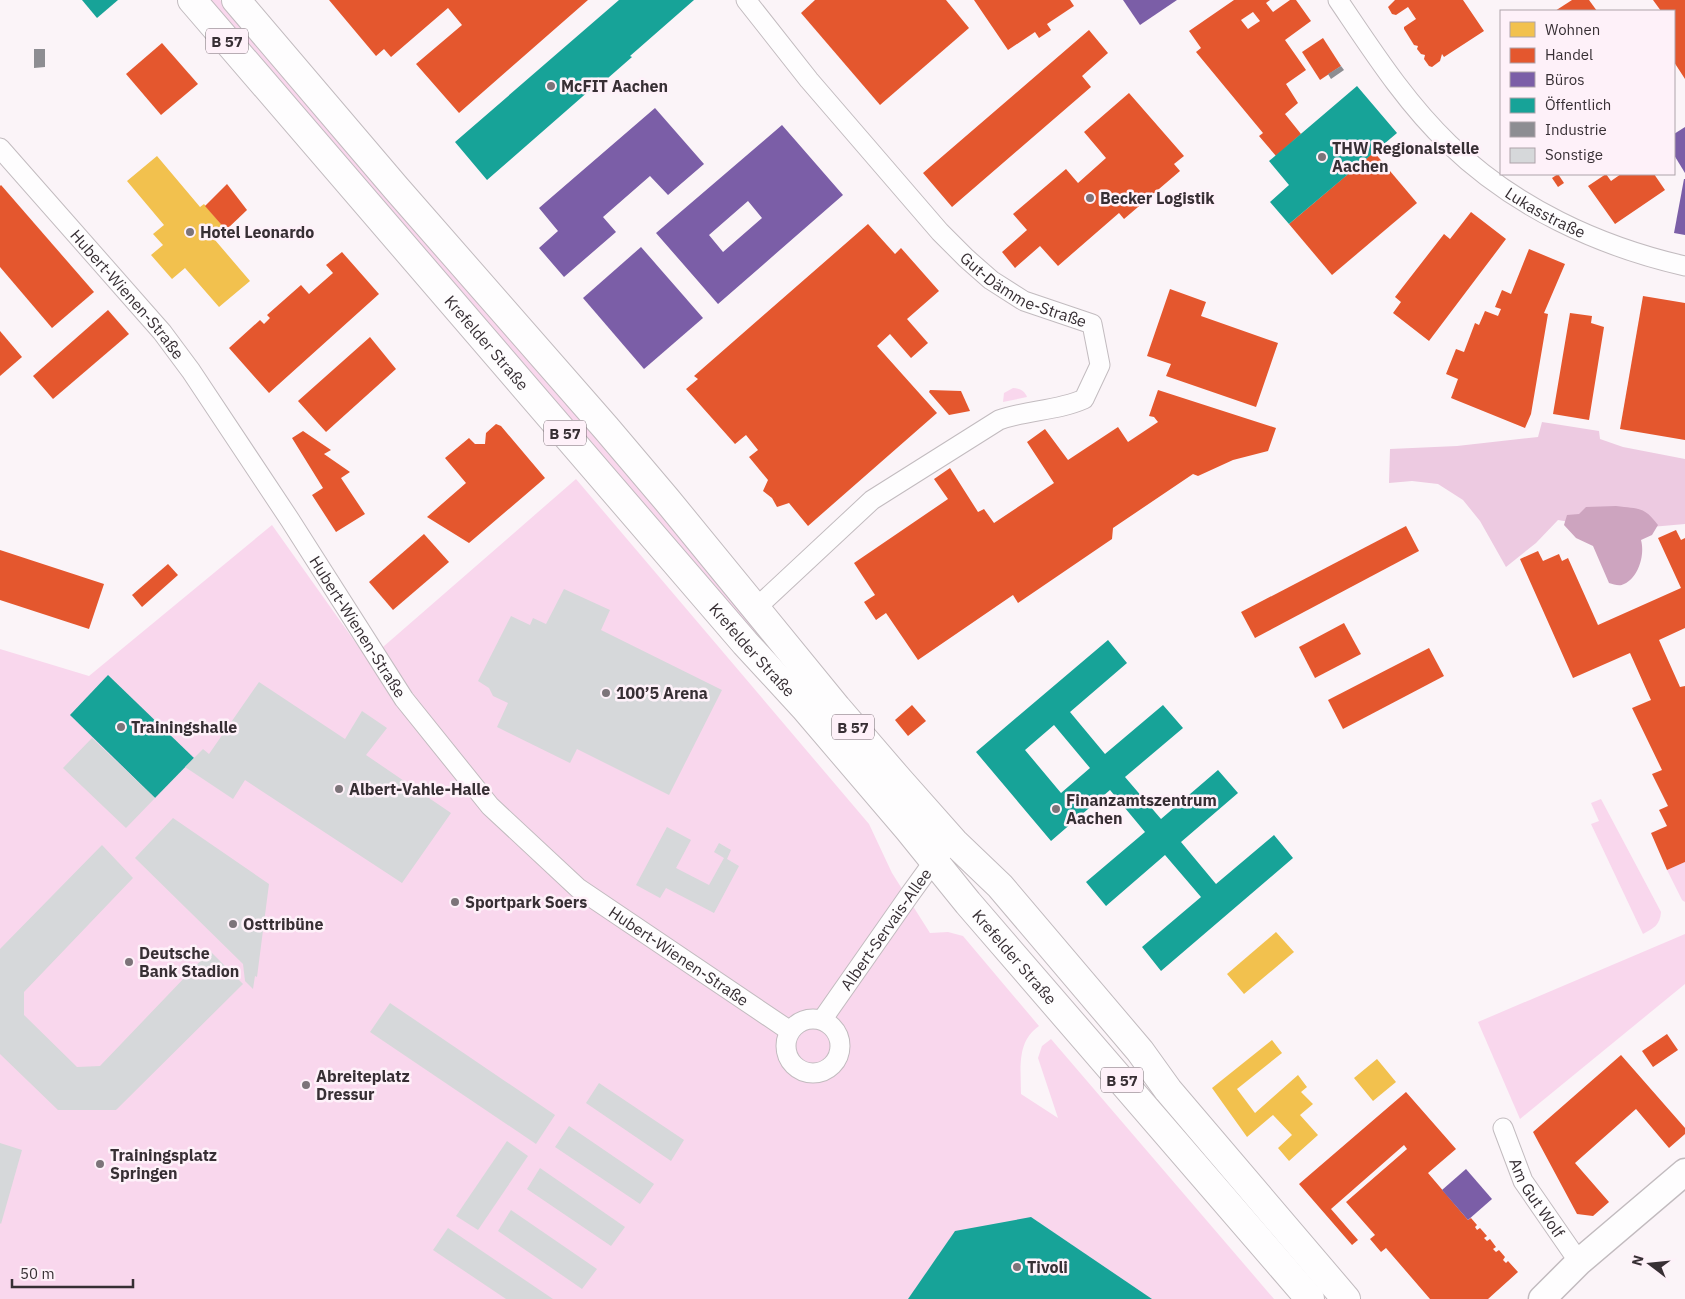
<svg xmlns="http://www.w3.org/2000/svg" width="1685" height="1299" viewBox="0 0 1685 1299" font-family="'IBM Plex Sans',sans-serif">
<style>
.green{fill:#f9d7ed}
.forest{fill:#edcae1}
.water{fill:#cda4bf}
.homes{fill:#f2c14e}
.shops{fill:#e4572e;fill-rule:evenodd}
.offices{fill:#7b5ea7;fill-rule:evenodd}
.public{fill:#17a398;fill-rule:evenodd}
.industry{fill:#8d8d92}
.building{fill:#d6d8da}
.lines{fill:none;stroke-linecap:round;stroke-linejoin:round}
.street-casing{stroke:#c2bbbf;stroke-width:21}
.secondary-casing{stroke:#c2bbbf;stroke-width:29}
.primary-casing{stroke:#c2bbbf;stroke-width:30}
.street{stroke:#fefdfe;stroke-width:19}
.secondary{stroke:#fefdfe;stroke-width:26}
.primary{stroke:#fefdfe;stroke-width:28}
.poi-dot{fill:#7c7479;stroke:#fef1f9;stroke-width:2}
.labels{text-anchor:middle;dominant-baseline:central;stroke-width:5;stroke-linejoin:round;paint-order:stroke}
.shield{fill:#fef1f9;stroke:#73696f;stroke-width:1}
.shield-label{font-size:15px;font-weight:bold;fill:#372f34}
.poi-label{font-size:16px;font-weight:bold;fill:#372f34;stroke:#fef1f9;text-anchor:start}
.street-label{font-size:16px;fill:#372f34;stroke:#fef1f9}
</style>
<rect width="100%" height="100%" fill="#fbf4f8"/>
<g class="green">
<polygon points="206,0 220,0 711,570 914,821"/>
<path d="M1013,388c6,0 12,3 14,9l-24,5 1,-9z"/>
<path d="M576,479l293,345 23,49 38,60 18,-1 15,4 76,90c-23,16 -18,43 -18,68l37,24 -20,-60 4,-12 9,-7 223,260h-1274v-650l89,27 183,-151 96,135z"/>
<path d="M1601,799l60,113c-1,13 -7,16 -18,22l-52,-110 8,-3 -8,-18z"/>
<polygon points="1685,862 1685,902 1682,900 1667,870"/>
<polygon points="1685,934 1685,984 1520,1119 1478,1022"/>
</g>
<polygon class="forest" points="1542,422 1599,431 1600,439 1623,447 1685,459 1685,524 1617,530 1558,520 1536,543 1506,567 1480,521 1463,500 1438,484 1412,481 1389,483 1390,449 1457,446 1538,437"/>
<path class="water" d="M1616,506c22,3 28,0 42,19l-6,10 -11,5c4,14 -2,37 -17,44 -5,3 -10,0 -15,-1l-16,-37 -17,-8 -12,-13 3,-10 12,-1 7,-7z"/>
<g class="homes">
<polygon points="157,156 200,207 204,204 226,230 215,240 250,281 219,307 185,268 172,279 151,255 163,245 153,234 164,225 127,181"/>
<polygon points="1276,932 1294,952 1244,994 1227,974"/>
<polygon points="1272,1040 1282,1053 1237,1089 1255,1113 1298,1075 1307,1087 1301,1092 1313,1104 1300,1115 1318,1135 1289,1161 1278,1148 1292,1135 1273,1115 1247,1137 1212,1088"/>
<polygon points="1377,1059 1396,1082 1373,1101 1354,1078"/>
</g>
<g class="shops">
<polygon points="329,0 588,0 459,113 416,64 462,25 448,8 391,57 384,49 376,56"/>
<polygon points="815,0 946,0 969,28 880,105 801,13"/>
<polygon points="974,0 1070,0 1074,6 1047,24 1051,30 1039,38 1035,32 1008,50"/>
<path d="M1234,0h36l-4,3 7,9 17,-12h6l15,21 -26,19 21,30 -20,14 12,19 -13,11 16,20 -25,22 -17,-20 4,-3 -67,-81 5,-4 -12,-17zM1253,12l7,9 -12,8 -7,-9z"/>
<polygon points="1395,0 1463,0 1484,31 1444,57 1442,54 1440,61 1432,67 1429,66 1424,59 1425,55 1421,54 1417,49 1418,46 1414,45 1404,29 1404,27 1416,19 1408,7 1396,15 1392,14 1388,7"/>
<polygon points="1572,0 1589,0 1597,11 1555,11"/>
<polygon points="1653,0 1685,0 1685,79 1674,62 1674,11 1661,11"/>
<polygon points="1089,30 1108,53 1082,76 1091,87 952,207 923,173"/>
<polygon points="1323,38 1341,66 1320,80 1302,52"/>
<polygon points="162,43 198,84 161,115 126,74"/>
<polygon points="1129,93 1184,156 1174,164 1180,171 1124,219 1119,213 1058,266 1040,246 1015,268 1002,252 1027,230 1013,214 1066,169 1078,183 1106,158 1084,132"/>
<polygon points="1374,152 1417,203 1332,275 1289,224"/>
<polygon points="1558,174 1564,183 1558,187 1552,178"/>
<polygon points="1606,174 1611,181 1621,174 1654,174 1665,190 1615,224 1588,186"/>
<polygon points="227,184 247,210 226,230 205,206"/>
<polygon points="1,185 94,292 52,328 0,267 0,186"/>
<polygon points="1471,212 1506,239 1429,341 1393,313 1401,302 1395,297 1444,234 1450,239"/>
<polygon points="868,224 895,254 901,248 939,291 907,319 928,343 911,358 890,334 877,346 937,413 808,526 789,503 777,507 772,498 763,491 768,480 749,457 758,450 746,435 735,444 686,389 698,379 694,376"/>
<polygon points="1529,249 1565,264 1544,313 1548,314 1531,414 1525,428 1451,398 1458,379 1446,374 1456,349 1464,352 1475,323 1479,325 1485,311 1498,316 1501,309 1495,307 1502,290 1511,294"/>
<polygon points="342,252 379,294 269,393 229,348 260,320 264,324 270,318 267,315 301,285 309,294 333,273 326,265"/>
<polygon points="1170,289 1206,302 1201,316 1278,343 1256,407 1166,376 1171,364 1147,356"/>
<polygon points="1643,296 1685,303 1685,440 1620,429"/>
<polygon points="108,310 129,334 53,399 33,376"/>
<polygon points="1570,313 1592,316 1591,323 1604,327 1589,420 1553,414"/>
<polygon points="0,331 22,357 0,376"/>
<polygon points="370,337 396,369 326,432 298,401"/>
<polygon points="930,390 961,391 970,411 949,415 929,392"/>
<polygon points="1158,390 1276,428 1268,451 1233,460 1198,476 1193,474 1113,528 1112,539 1018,603 1013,595 918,660 886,613 876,620 864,602 875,595 854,563 948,499 934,479 950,468 978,512 984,509 994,523 1054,483 1027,442 1045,429 1068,460 1118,427 1128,442 1158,422 1154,417 1149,416"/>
<polygon points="496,424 501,426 545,478 469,543 427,517 466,483 445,458 469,438 475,444 485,444 486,433"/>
<polygon points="303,431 331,450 324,454 350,472 341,478 365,514 336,532 312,495 323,488 292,438"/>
<polygon points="1406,526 1419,551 1255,638 1241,612"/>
<polygon points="1676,530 1681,540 1685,538 1685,628 1659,640 1680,687 1685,686 1685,862 1667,870 1651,833 1667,826 1659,810 1668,806 1652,774 1662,770 1632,708 1651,700 1630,653 1573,678 1520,559 1538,551 1543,561 1559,554 1562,561 1568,558 1598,625 1681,588 1658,538"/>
<polygon points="424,534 449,562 393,610 369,582"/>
<polygon points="0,550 104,584 89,629 0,600"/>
<polygon points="168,564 178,575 142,607 132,595"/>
<polygon points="1344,623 1361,654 1315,678 1299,647"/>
<polygon points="1429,648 1444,676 1343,729 1328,700"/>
<polygon points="912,705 926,721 908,736 895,720"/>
<polygon points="1667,1034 1678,1050 1653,1067 1642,1051"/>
<polygon points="1621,1055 1685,1128 1685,1134 1669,1148 1636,1109 1575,1163 1609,1202 1593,1216 1577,1214 1533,1132"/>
<polygon points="1406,1092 1456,1149 1428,1173 1468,1220 1471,1218 1477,1225 1475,1227 1477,1230 1480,1228 1487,1236 1484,1238 1487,1241 1490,1239 1496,1247 1493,1249 1496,1252 1499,1250 1505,1257 1503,1260 1506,1263 1508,1261 1518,1272 1488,1299 1430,1299 1386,1248 1381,1252 1370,1239 1375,1235 1346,1202 1407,1149 1404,1145 1331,1209 1358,1240 1352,1245 1299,1184"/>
</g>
<g class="offices">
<polygon points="1123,0 1177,0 1140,25"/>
<polygon points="655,108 704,164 668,195 650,176 603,217 616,232 564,277 539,248 558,231 539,208"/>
<path d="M782,125l61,70 -125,109 -62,-71zM748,201l14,17 -39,34 -14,-17z"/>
<polygon points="1685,127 1685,173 1674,155 1674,134"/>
<polygon points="1684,179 1685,179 1685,235 1674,233"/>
<polygon points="641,247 703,318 644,369 583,298"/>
<polygon points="1466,1169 1492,1199 1468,1220 1442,1190"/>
</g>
<g class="public">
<polygon points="82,0 118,0 97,18"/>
<polygon points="619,0 694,0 630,56 632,57 600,85 598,83 487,180 455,142"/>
<polygon points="1357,86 1397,133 1289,224 1270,202 1289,185 1269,161"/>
<path d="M1108,640l19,23 -57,49 35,42 58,-49 20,23 -58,49 36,42 57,-49 20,23 -57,49 35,42 58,-49 19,23 -132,113 -19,-24 59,-50 -36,-42 -59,51 -20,-24 59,-50 -35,-42 -59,51 -75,-89zM1054,725l36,43 -29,25 -36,-43z"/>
<polygon points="108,675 194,758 155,798 70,715"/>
<polygon points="1031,1217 1152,1299 908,1299 955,1231"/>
</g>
<g class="industry">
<polygon points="34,49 45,49 45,67 34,68"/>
<polygon points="1341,66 1344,70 1331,79 1328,74"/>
</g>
<g class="building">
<polygon points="564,589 610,610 601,630 722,690 669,795 577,749 570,763 497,727 508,703 493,696 489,688 478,681 511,616 530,625 533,618 546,624"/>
<polygon points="259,682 345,739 362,711 387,728 366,755 451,813 402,883 245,780 233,799 185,767 203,749 209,754"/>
<polygon points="92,738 155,798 126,828 63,768"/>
<polygon points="173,818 269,884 257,977 255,976 253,989 245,981 243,964 135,858"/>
<polygon points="667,827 691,840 676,868 709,885 724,858 714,852 719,843 731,850 727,859 739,866 714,913 666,888 660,898 636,885"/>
<polygon points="102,845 133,878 24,992 24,1015 77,1067 100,1066 210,951 243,984 116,1110 58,1110 0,1054 0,949"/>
<polygon points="390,1003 555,1115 536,1144 370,1032"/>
<polygon points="599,1083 684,1140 671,1161 586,1103"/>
<polygon points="569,1126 654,1184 640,1204 555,1147"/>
<polygon points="507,1141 528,1156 478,1230 456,1216"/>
<polygon points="0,1143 22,1150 1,1224 0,1223"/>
<polygon points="540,1168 625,1227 611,1246 527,1189"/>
<polygon points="511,1210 597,1269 582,1289 498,1231"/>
<polygon points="448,1228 553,1299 506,1299 433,1250"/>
</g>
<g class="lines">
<defs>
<g id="street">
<path id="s1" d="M746,0l63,80 131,152 26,26 25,22 33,21 68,23 8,41 -16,34c-27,12 -57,11 -85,21l-127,80 -117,109"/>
<path id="s2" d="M1338,0c34,50 67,102 111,144 65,63 149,102 236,122"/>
<path id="s3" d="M0,148l162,184 29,39 99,149 114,179 86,107 88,82 212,143"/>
<circle cx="813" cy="1046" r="27"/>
<path id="s4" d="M822,1020l86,-123 26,-36 8,-8"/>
<path id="s5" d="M1503,1128l20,53 56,81"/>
</g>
<polyline id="secondary" points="1542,1299 1579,1262 1685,1172"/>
<g id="primary">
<path id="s6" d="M192,0l553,643 59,64 105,123 59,73 342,396"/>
<polyline points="236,0 396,188 606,428 667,500 837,708 899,780 954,842 1000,886 1140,1051 1168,1090 1346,1299"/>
</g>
</defs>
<use href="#street" class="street-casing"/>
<use href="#secondary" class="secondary-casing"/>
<use href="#primary" class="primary-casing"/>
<use href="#street" class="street"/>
<use href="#secondary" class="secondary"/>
<use href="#primary" class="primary"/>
</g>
<g class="poi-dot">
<circle cx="551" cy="86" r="5"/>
<circle cx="1322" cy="157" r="5"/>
<circle cx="1090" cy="198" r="5"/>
<circle cx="190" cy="232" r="5"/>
<circle cx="606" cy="693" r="5"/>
<circle cx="121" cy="727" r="5"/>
<circle cx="339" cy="789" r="5"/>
<circle cx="1056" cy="809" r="5"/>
<circle cx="455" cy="902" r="5"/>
<circle cx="233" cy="924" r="5"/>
<circle cx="129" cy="962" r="5"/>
<circle cx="306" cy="1085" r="5"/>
<circle cx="100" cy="1164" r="5"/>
<circle cx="1017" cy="1267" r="5"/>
</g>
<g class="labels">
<g class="shield">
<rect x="206" y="28.5" width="42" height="25" rx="4"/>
<rect x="544" y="420.5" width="42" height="25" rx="4"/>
<rect x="832" y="714.5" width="42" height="25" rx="4"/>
<rect x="1101" y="1067.5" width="42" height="25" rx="4"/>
</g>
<g class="shield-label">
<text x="227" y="41">B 57</text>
<text x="565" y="433">B 57</text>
<text x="853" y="727">B 57</text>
<text x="1122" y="1080">B 57</text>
</g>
<g class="poi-label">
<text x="561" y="86">McFIT Aachen</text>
<text x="1332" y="148">THW Regionalstelle<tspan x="1332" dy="18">Aachen</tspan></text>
<text x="1100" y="198">Becker Logistik</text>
<text x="200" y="232">Hotel Leonardo</text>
<text x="616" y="693">100’5 Arena</text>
<text x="131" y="727">Trainingshalle</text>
<text x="349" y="789">Albert-Vahle-Halle</text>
<text x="1066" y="800">Finanzamtszentrum<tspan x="1066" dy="18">Aachen</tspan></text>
<text x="465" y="902">Sportpark Soers</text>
<text x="243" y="924">Osttribüne</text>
<text x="139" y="953">Deutsche<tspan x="139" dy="18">Bank Stadion</tspan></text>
<text x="316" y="1076">Abreiteplatz<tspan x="316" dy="18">Dressur</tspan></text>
<text x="110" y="1155">Trainingsplatz<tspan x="110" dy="18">Springen</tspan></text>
<text x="1027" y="1267">Tivoli</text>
</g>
<g class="street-label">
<text stroke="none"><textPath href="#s2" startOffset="301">Lukasstraße</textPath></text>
<text stroke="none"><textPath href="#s1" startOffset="406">Gut-Dämme-Straße</textPath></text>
<text stroke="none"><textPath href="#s3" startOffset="194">Hubert-Wienen-Straße</textPath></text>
<text stroke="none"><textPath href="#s6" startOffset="452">Krefelder Straße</textPath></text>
<text stroke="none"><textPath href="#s3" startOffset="599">Hubert-Wienen-Straße</textPath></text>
<text stroke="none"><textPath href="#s6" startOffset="858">Krefelder Straße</textPath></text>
<text stroke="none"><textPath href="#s4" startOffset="111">Albert-Servais-Allee</textPath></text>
<text stroke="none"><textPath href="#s3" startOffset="1064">Hubert-Wienen-Straße</textPath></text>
<text stroke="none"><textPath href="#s6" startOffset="1262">Krefelder Straße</textPath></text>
<text stroke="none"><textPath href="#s5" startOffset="78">Am Gut Wolf</textPath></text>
</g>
</g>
<rect x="1500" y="10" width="175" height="165" fill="#fef1f9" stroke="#aea3aa"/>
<rect x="1510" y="22" width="25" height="15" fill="#f2c14e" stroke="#aea3aa"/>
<text x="1545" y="35" font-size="15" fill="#372f34">Wohnen</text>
<rect x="1510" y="48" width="25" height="15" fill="#e4572e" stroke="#aea3aa"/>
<text x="1545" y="60" font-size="15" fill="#372f34">Handel</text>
<rect x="1510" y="72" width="25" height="15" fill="#7b5ea7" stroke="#aea3aa"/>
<text x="1545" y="85" font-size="15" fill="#372f34">Büros</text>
<rect x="1510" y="98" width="25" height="15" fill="#17a398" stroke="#aea3aa"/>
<text x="1545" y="110" font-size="15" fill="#372f34">Öffentlich</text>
<rect x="1510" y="122" width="25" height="15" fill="#8d8d92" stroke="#aea3aa"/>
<text x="1545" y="135" font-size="15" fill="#372f34">Industrie</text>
<rect x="1510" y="148" width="25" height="15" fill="#d6d8da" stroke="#aea3aa"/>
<text x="1545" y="160" font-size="15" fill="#372f34">Sonstige</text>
<g transform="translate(1650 1264) rotate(286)" stroke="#fef1f9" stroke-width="4" paint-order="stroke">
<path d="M0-4L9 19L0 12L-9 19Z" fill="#372f34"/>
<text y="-8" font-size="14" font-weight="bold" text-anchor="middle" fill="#372f34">N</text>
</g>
<path d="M12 1279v8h121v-8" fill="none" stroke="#372f34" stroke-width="2.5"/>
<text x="20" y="1279" font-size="15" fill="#372f34" stroke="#fef1f9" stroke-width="4" paint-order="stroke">50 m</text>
</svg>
